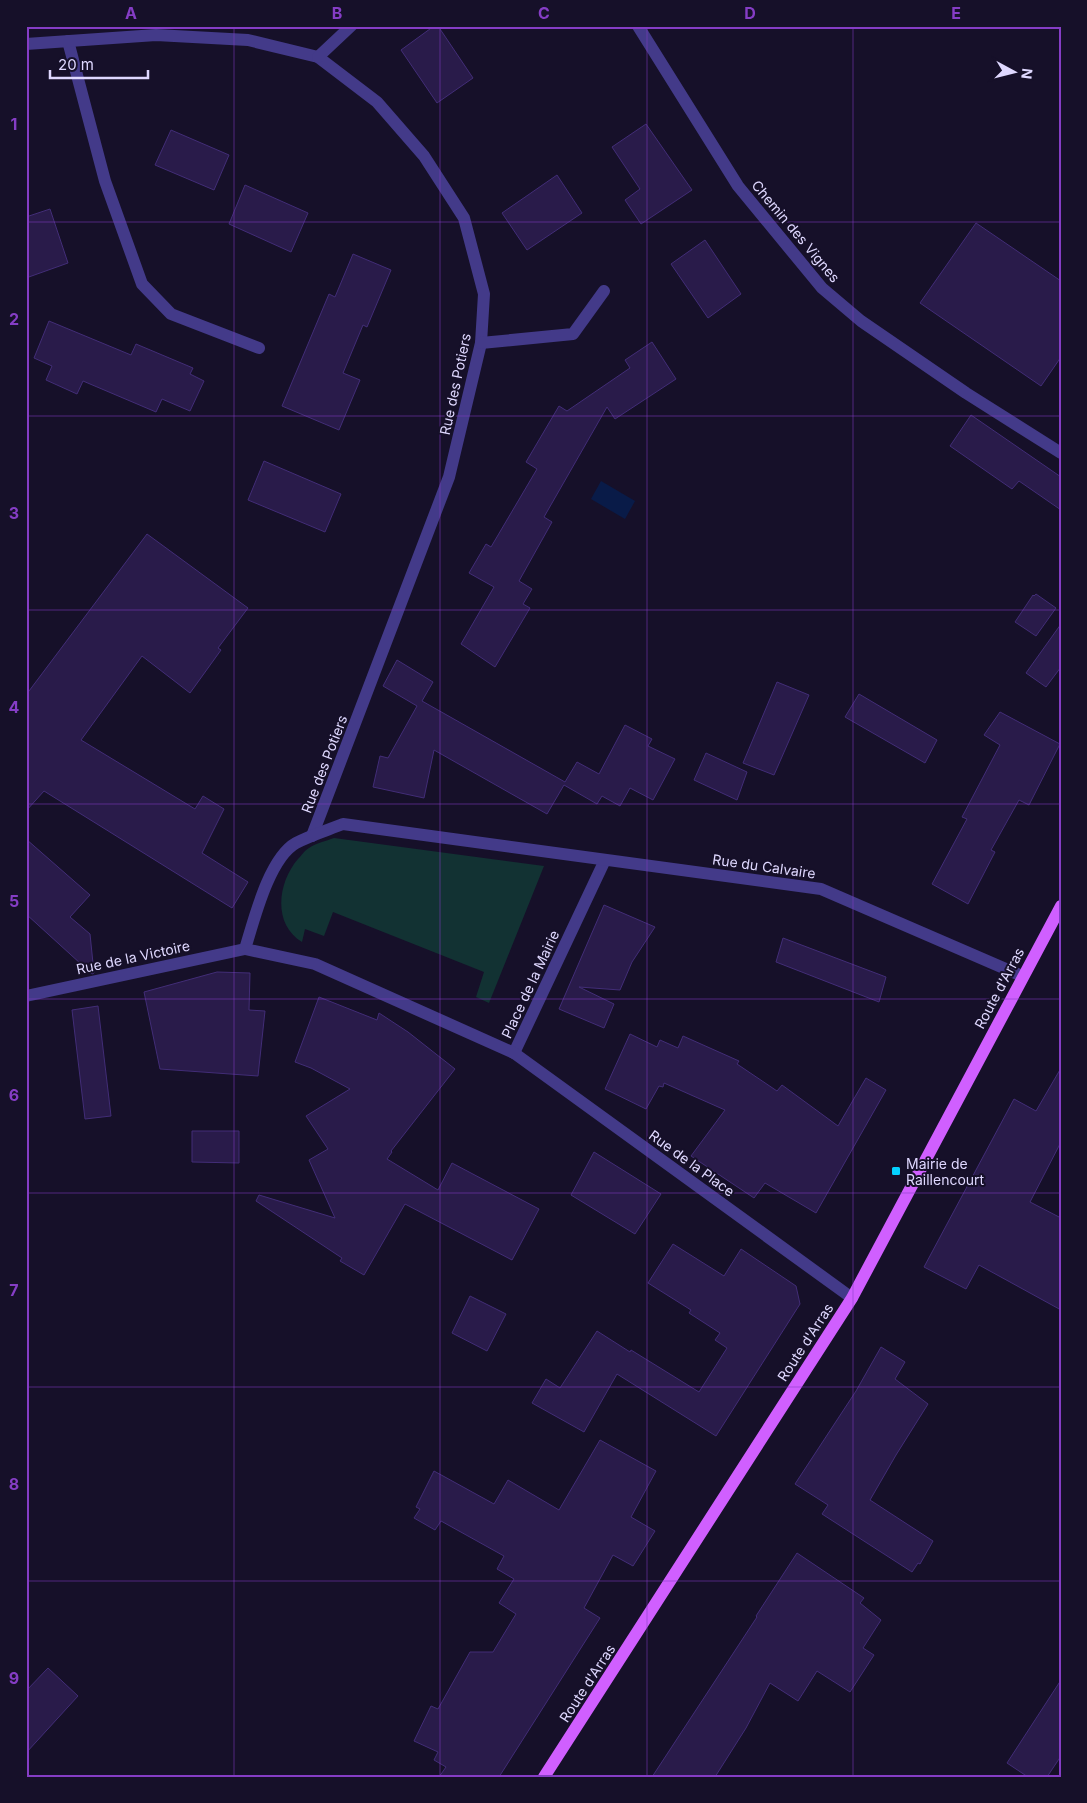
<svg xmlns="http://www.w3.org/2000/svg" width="1087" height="1803" viewBox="0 0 1087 1803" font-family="Inter,sans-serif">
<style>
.green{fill:#123233}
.water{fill:#091b48}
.building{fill:#291b4a;stroke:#422d77}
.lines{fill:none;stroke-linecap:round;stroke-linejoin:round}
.minor{stroke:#433a89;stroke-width:12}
.major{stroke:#d05fff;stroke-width:12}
.grid{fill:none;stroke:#853dc5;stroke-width:1;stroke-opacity:0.55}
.poi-dot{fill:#04d1ff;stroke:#161029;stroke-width:2}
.labels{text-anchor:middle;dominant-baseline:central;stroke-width:4;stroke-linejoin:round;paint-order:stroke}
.street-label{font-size:14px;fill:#dfd8ff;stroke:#161029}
.poi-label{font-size:14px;fill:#dfd8ff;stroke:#161029;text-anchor:start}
.neatline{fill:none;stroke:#853dc5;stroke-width:2}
.grid-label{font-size:16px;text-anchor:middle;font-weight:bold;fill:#853dc5}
</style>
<rect width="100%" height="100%" fill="#161029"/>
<path class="green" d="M334,838l210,28 -55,137 -13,-6 8,-25 -151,-60 -9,24 -19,-7 -3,13c-30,-18 -24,-60 -4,-83 4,-4 7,-9 11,-11 7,-5 17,-7 25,-10z"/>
<polygon class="water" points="601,481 635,501 625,519 591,499"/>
<g class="building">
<polygon points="434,26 438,26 473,78 437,103 401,50"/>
<polygon points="646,124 692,190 641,224 625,200 640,189 612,147"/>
<polygon points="171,130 229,155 214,190 155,165"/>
<polygon points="557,175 582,213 527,250 502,213"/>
<polygon points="245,185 308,213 291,252 229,224"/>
<polygon points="50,209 68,263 26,278 26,217"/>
<polygon points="976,223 1061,281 1061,357 1041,386 920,303"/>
<polygon points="705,240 741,294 708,318 671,264"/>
<polygon points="353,254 391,270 367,327 363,325 343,373 360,380 339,430 282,406 329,294 335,297"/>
<polygon points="49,321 131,355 136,344 193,368 190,374 204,381 190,411 162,399 156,412 83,381 77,394 46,380 52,366 34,358"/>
<polygon points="652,342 676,379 615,419 607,407 544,517 552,522 519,581 532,589 523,604 530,608 495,667 461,644 494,587 469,573 486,544 491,547 537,469 526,462 559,406 567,411 630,368 625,360"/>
<polygon points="971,415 1061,477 1061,510 1019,481 1012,489 950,446"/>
<polygon points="264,461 341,494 325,532 248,500"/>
<polygon points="147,534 248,608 218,648 221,650 190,693 142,656 81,740 195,809 203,796 224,809 202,853 248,882 232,908 44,791 26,811 26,695"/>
<polygon points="1036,594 1056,608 1036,636 1015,622 1033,595 1034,596"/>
<polygon points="1061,624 1061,667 1046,687 1026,673"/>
<polygon points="397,660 433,682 422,701 565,782 577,762 599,774 625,725 652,739 648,746 675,759 653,800 630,788 620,806 602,796 597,804 564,785 547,814 434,750 424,798 373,787 380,756 388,758 417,706 383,686"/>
<polygon points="777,682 809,695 774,775 743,763"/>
<polygon points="859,694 937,740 925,763 845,717"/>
<polygon points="1000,712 1060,744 1029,805 1019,800 991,850 995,852 968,904 932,884 967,819 962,817 1000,745 984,735"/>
<polygon points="706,753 747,772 737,800 694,780"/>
<polygon points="26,839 90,895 70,917 90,934 94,973 92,974 26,914"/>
<polygon points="604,905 655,927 632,962 620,990 579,987 614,1004 604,1028 559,1009"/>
<polygon points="783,938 886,977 879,1002 776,962"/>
<polygon points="217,972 250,973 249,1010 265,1011 258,1076 160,1069 144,992"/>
<polygon points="319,997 377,1020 379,1013 408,1032 455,1069 391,1151 392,1152 387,1159 438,1190 452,1163 539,1209 512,1260 405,1204 364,1275 340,1261 342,1258 256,1201 259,1195 335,1218 309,1160 328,1149 306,1116 350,1089 311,1068 295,1062"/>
<polygon points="98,1006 111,1116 85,1119 72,1010"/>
<polygon points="630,1034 657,1047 660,1040 678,1048 683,1036 739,1061 737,1064 777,1091 782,1085 838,1126 866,1078 886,1090 816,1213 765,1183 754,1198 691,1156 725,1110 664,1083 663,1087 659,1086 646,1109 605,1089"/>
<polygon points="1061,1068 1061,1142 1030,1202 1061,1218 1061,1310 979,1265 966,1289 924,1267 1014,1099 1036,1111"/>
<polygon points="192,1131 239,1131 239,1163 192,1162"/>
<polygon points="594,1152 661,1194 635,1234 571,1195"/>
<polygon points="673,1244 724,1276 741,1249 796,1286 800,1304 716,1436 617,1374 584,1432 532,1403 546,1379 560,1388 597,1331 630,1352 631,1350 699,1392 727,1348 715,1340 720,1333 689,1313 691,1310 648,1283"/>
<polygon points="470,1296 506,1314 487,1351 452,1333"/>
<polygon points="881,1347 905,1362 895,1379 928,1404 896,1455 870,1500 933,1541 920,1564 918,1563 912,1572 822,1514 828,1505 795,1484 856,1391"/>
<polygon points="600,1440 656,1471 631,1517 655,1531 633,1566 613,1555 584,1608 600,1618 499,1777 439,1777 446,1767 434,1760 438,1752 414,1741 431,1706 438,1709 470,1652 493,1652 516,1614 499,1603 514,1579 497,1569 504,1556 441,1521 435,1530 414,1518 420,1509 416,1507 434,1471 494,1504 508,1480 559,1510"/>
<polygon points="797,1553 864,1598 860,1603 881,1620 863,1648 874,1655 850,1692 817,1671 798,1701 770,1683 746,1728 715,1777 652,1777 757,1617 756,1616"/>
<polygon points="48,1668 78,1696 26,1753 26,1691"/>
<polygon points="1061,1680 1061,1756 1047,1777 1028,1777 1007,1763"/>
</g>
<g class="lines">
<g class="minor">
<polyline points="638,26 738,186 822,288 861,321 966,393 1061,453"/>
<polyline points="68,41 105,181 142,284 171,314 259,348"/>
<polyline points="26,44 156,35 248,40 318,57 377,102 424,156 464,218 484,294 481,343 449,477 312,836"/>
<polyline points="318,57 351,26"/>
<polyline points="481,343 573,334 604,291"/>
<polyline points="26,996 245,949"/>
<polyline points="514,1053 605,860"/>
<path d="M852,1298l-338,-245 -199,-89 -70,-15c9,-29 24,-91 51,-106 15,-8 32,-13 47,-19l478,65 201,87"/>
</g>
<polyline class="major" points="544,1777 852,1298 1061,906"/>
</g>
<path class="grid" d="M234,26v1751M440,26v1751M647,26v1751M853,26v1751M26,222h1035M26,416h1035M26,610h1035M26,804h1035M26,999h1035M26,1193h1035M26,1387h1035M26,1581h1035"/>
<rect class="poi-dot" x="891" y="1166" width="10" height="10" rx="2.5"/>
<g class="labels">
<g class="street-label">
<text transform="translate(796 231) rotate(50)">Chemin des Vignes</text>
<text transform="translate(455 384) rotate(-78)">Rue des Potiers</text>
<text transform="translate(324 764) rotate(-69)">Rue des Potiers</text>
<text transform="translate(764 866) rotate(8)">Rue du Calvaire</text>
<text transform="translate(133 957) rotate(-12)">Rue de la Victoire</text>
<text transform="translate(530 984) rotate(-65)">Place de la Mairie</text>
<text transform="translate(999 988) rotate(-62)">Route d'Arras</text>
<text transform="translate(692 1163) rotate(36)">Rue de la Place</text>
<text transform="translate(805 1342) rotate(-57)">Route d'Arras</text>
<text transform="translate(587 1683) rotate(-57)">Route d'Arras</text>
</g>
<g class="poi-label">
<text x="906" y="1163">Mairie de<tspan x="906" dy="16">Raillencourt</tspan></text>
</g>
</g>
<rect width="1087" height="1803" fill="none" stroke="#161029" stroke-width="55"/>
<g transform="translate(1014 72) rotate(97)" stroke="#161029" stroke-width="4" paint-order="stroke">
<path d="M0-4L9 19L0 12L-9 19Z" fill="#dfd8ff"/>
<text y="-8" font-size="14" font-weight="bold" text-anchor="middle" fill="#dfd8ff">N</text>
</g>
<path d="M50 70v8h98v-8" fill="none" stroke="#dfd8ff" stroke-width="2.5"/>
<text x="58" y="70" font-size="15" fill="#dfd8ff" stroke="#161029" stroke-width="4" paint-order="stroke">20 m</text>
<rect x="28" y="28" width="1032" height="1748" class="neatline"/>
<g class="grid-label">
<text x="131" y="19">A</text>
<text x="337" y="19">B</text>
<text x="544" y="19">C</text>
<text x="750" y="19">D</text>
<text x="956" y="19">E</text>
<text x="14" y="130">1</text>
<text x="14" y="325">2</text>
<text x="14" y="519">3</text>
<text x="14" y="713">4</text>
<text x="14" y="907">5</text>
<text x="14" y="1101">6</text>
<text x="14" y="1296">7</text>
<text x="14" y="1490">8</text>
<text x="14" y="1684">9</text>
</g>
</svg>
